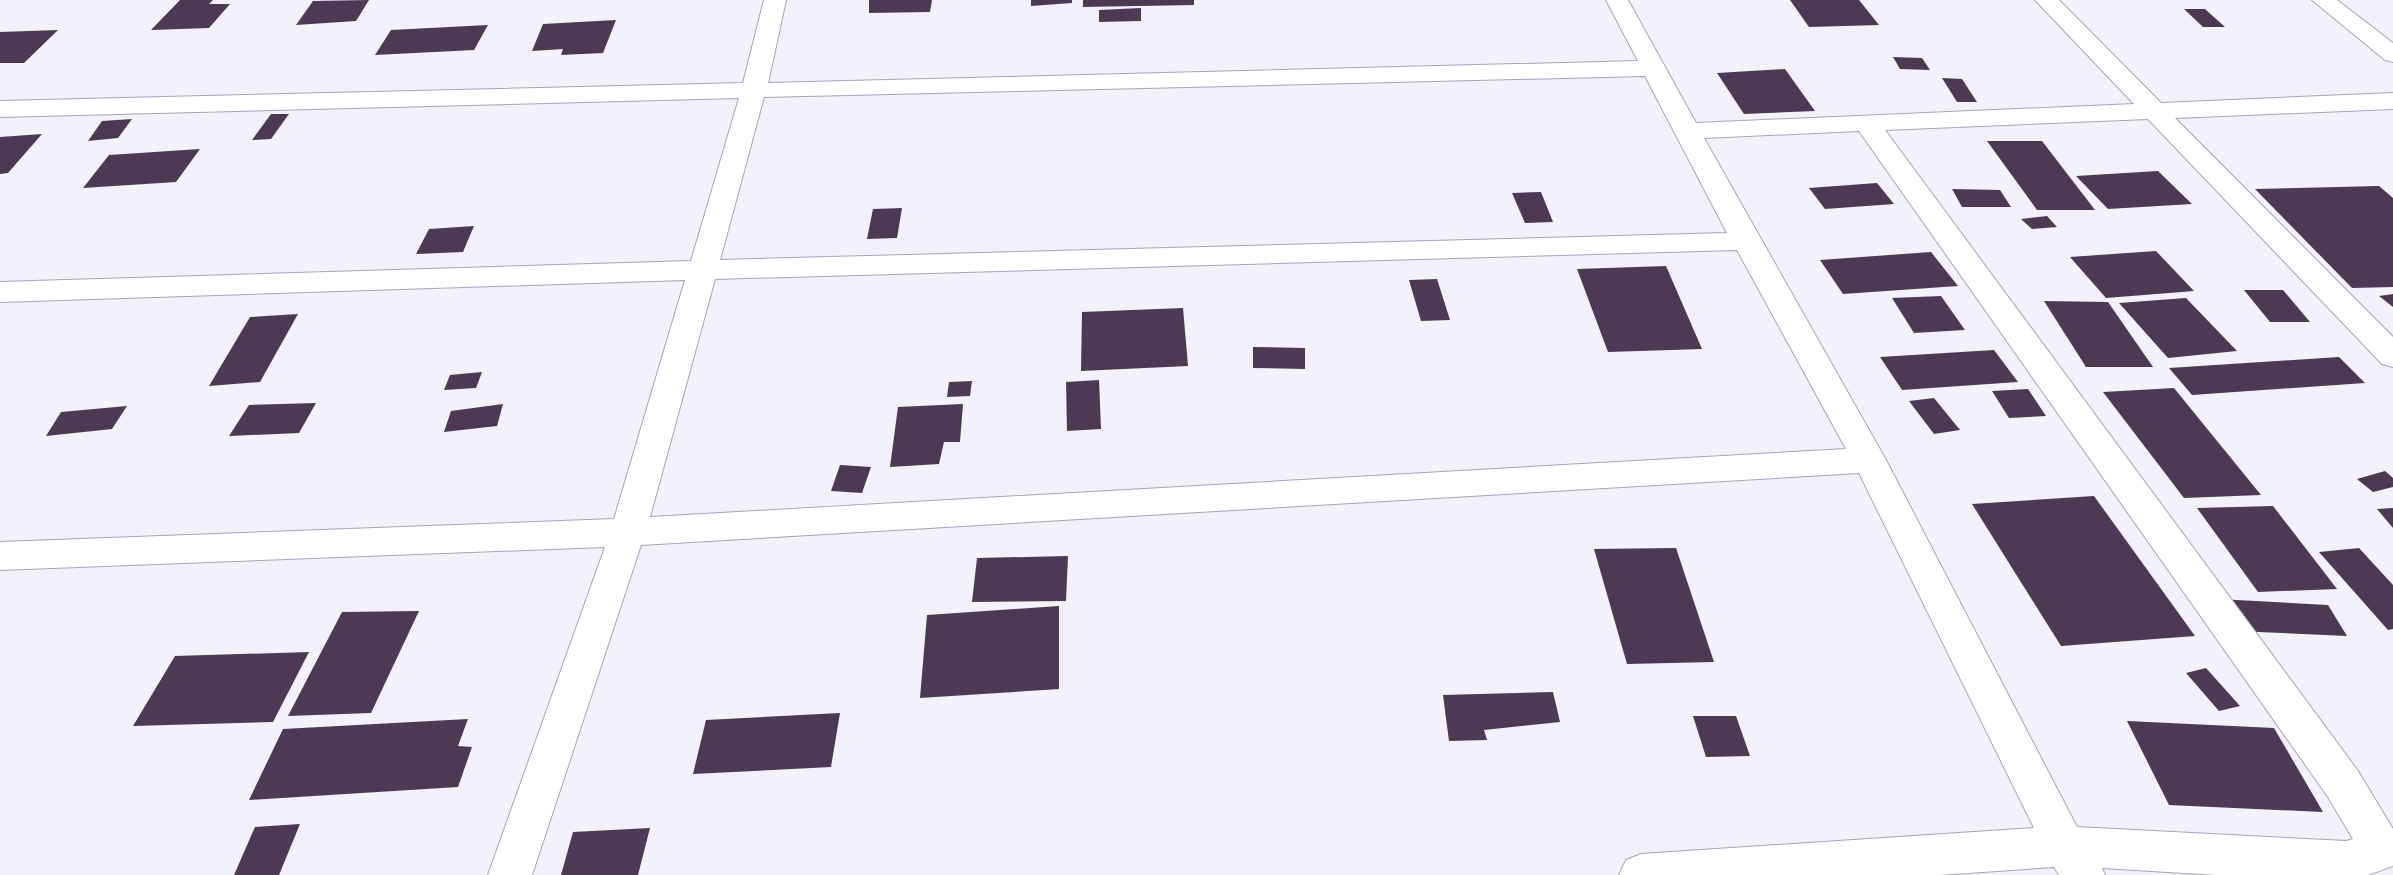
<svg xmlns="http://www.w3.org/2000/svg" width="2393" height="875" viewBox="0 0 2393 875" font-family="Roboto,sans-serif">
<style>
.building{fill:#4d3954}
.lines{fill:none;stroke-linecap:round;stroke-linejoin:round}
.street-casing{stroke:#a7a3be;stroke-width:2}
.street{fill:#fff;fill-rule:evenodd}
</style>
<rect width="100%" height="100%" fill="#f2f1fc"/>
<g class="building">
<polygon points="180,0 213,0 209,4 230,4 209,28 151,30"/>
<polygon points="369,0 356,21 296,25 313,1"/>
<polygon points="869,0 932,0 930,12 869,13"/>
<polygon points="1031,0 1072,0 1072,3 1031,6"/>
<polygon points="1083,0 1194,0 1194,5 1083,7"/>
<polygon points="1790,0 1859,0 1879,25 1809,27"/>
<polygon points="1141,8 1141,21 1099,22 1099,10"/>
<polygon points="2184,9 2205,9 2225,27 2203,27"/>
<polygon points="616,20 603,53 561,55 563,49 532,51 543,24"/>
<polygon points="488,25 474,50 375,55 391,30"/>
<polygon points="58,30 24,63 0,63 0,32"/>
<polygon points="1893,57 1922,58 1930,70 1900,69"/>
<polygon points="1785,69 1815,111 1744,114 1717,73"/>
<polygon points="1942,78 1962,79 1977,102 1957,102"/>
<polygon points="271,114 289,114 271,139 252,140"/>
<polygon points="132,119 118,138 88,141 102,121"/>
<polygon points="42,134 8,173 0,174 0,137"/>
<polygon points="1987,141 2042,141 2095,210 2037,210"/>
<polygon points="200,149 176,182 83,188 109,155"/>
<polygon points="2158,171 2192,204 2108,209 2076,176"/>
<polygon points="1877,183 1894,204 1825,209 1809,188"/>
<polygon points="2379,186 2393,198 2393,287 2352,288 2255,189"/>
<polygon points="1952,189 2000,190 2011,207 1962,207"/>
<polygon points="1541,192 1553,222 1525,223 1512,193"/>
<polygon points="902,208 897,238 867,239 873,209"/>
<polygon points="2047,216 2057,227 2032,229 2021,219"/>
<polygon points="474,226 463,252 416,254 429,229"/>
<polygon points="2156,251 2194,291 2106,298 2070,257"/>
<polygon points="1931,252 1958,286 1843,294 1820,260"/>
<polygon points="1666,266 1702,349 1608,352 1577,269"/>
<polygon points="1437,279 1450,320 1421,321 1409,280"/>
<polygon points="2244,290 2283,290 2310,322 2270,322"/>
<polygon points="2393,294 2393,307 2379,296"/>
<polygon points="1941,296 1965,330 1914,333 1892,298"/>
<polygon points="2186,298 2237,351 2168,358 2119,303"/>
<polygon points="2044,301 2108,302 2153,367 2086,367"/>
<polygon points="1183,308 1188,366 1081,371 1082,312"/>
<polygon points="298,314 260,382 209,386 250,317"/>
<polygon points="1253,347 1305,348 1305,369 1253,368"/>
<polygon points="1994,350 2018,382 1902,390 1880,357"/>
<polygon points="2339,357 2365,383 2192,395 2169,368"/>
<polygon points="482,372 476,388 444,390 450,375"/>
<polygon points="1099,380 1101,429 1067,431 1066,382"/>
<polygon points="972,381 970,396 947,397 949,382"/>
<polygon points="2174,388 2261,495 2184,498 2103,392"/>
<polygon points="2028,389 2046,416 2009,418 1992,391"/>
<polygon points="1934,398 1960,430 1934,434 1909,401"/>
<polygon points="316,403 299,433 229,436 249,405"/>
<polygon points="503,404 497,426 444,432 451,411"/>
<polygon points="963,404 960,442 944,442 939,464 890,467 898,407"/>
<polygon points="127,406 112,429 46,436 61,412"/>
<polygon points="840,465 871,467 862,493 831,491"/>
<polygon points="2385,471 2393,478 2393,487 2373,492 2357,479"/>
<polygon points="2094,496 2195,636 2061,646 1972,504"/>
<polygon points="2273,506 2337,589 2258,592 2197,508"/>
<polygon points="2393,508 2393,528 2377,509"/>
<polygon points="1676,548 1714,662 1627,664 1594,549"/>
<polygon points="2359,548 2393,585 2393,629 2388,630 2319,552"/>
<polygon points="1068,556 1066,601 972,602 977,558"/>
<polygon points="2218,599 2328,605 2347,636 2235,631"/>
<polygon points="1059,606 1059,689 920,698 927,615"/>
<polygon points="419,611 371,713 288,716 342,612"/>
<polygon points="309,652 273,722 133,726 175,656"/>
<polygon points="2206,668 2240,706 2219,711 2186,673"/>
<polygon points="1553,692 1560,722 1484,730 1487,740 1449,741 1443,695"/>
<polygon points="840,713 831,767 693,774 706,720"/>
<polygon points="1693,716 1736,716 1750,756 1706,757"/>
<polygon points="468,719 458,746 472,747 458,787 249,800 283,729"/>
<polygon points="2127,721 2274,728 2323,812 2169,805"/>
<polygon points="300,824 279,875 234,875 255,827"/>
<polygon points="650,828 638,875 561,875 573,832"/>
</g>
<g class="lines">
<defs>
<g id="street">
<path d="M764,0h22l-18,83 870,-22 -32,-61h22l68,123 438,-19 -99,-104h24l102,103 232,-10v16l-218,9 218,219v30l-11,-3 -234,-245 -263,11 473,641 35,58v37l-25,9h-151l-115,-7 3,7h-46l-5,-8 -115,8h-320l7,-15 15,-6 393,-26 -175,-355 -1218,72 -109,330h-44l117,-328 -605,23v-28l614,-23 71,-239 -685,22v-20l691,-21 48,-163 -739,19v-16l743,-18zM1645,76l82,157 -1007,27 44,-163zM1859,131l469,666 25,42 -7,2 -269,-14 -191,-367 -182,-322zM1737,250l109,199 -1196,68 65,-238z"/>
<polygon points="2312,0 2337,0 2393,43 2393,62 2385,60"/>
</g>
</defs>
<use href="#street" class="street-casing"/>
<use href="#street" class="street"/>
</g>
</svg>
